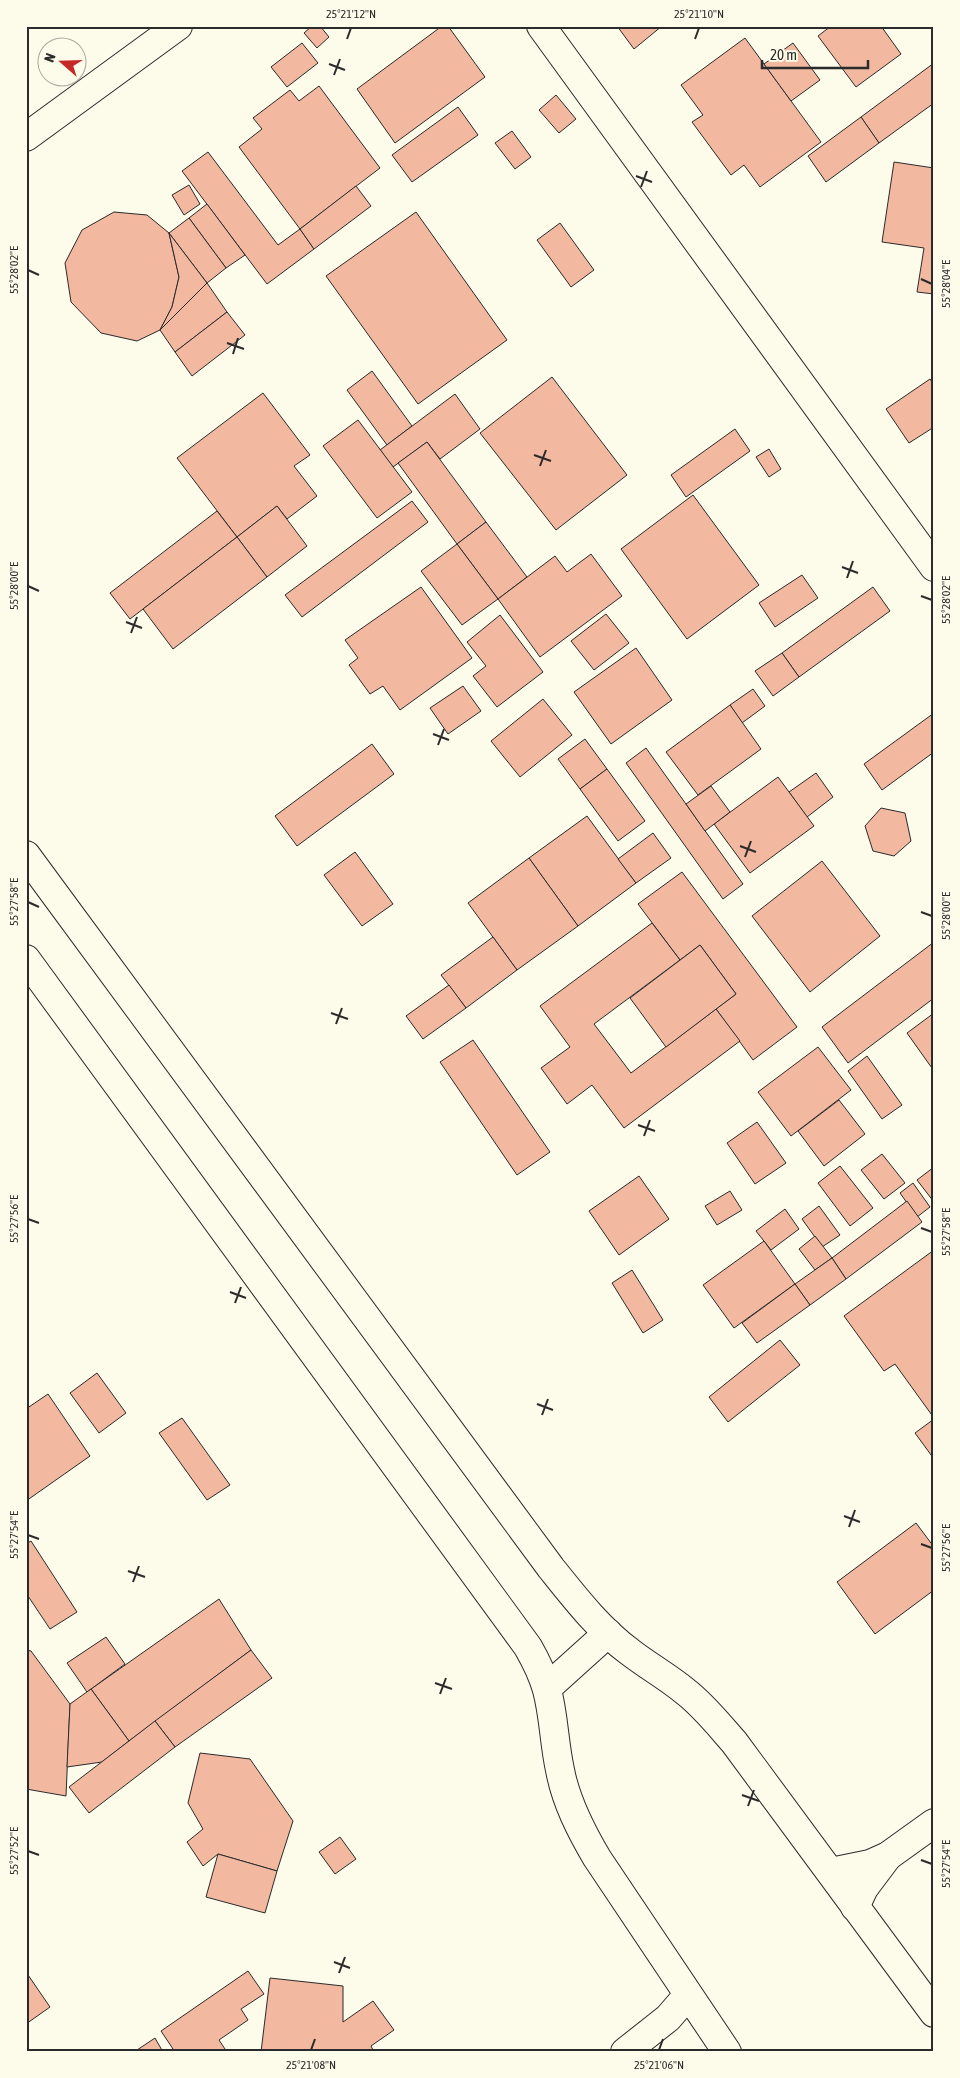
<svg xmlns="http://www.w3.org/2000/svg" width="960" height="2078" viewBox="0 0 960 2078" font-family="'Asap Condensed',sans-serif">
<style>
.building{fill:#f2b8a0;stroke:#2b2b2b}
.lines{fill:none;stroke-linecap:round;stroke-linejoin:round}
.minor-casing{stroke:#2b2b2b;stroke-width:30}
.secondary-casing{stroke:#2b2b2b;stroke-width:30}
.minor{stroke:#fdfbea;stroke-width:28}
.secondary{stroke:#fdfbea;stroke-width:28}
.ticks{fill:none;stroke:#2b2b2b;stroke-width:2}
.neatline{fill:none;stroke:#2b2b2b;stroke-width:2}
.ticks-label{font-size:12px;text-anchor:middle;fill:#2b2b2b}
</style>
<rect width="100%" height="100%" fill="#fdfbea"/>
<g class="building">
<polygon points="312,26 320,26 329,37 317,48 304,33"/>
<polygon points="442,26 448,26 485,77 395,143 357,89"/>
<polygon points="617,26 662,26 634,49"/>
<polygon points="831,26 881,26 901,54 856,87 818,36"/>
<polygon points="745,38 821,142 760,187 744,165 731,175 692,122 703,115 681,85"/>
<polygon points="302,43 318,63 287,87 271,67"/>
<polygon points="793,43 820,80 791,101 764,64"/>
<polygon points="934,63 934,103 879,143 861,117"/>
<polygon points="319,86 380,168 300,229 239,147 262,129 253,118 290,90 299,101"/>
<polygon points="556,95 576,119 559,133 539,110"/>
<polygon points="458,107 478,135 412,182 392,155"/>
<polygon points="861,117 879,143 826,182 808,156"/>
<polygon points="512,131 531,157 515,169 495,143"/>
<polygon points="208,152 278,245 300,229 314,249 267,284 182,171"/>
<polygon points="894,162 934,168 934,294 917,292 924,248 882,242"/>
<polygon points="189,185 200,204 184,215 172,195"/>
<polygon points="356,186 371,206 314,249 300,229"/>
<polygon points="207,204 245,255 226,268 189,218"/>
<polygon points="114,212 147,215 169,233 179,277 172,307 160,330 137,341 101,333 71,302 65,263 82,230"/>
<polygon points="416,212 507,340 418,404 326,276"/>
<polygon points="189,218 226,268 207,283 169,233"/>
<polygon points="560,223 594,270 571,287 537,240"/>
<polygon points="169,233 207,283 160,330 172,307 179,277"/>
<polygon points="207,283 227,312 175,352 160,330"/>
<polygon points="227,312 245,335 192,376 175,352"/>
<polygon points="372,371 412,426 387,445 347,390"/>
<polygon points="552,377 627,475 556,530 480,433"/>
<polygon points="930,379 934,385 934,427 909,443 886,409"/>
<polygon points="263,393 310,455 294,466 317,496 287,519 277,506 237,537 177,458"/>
<polygon points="455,394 480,429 440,459 427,442 393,467 380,450"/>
<polygon points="358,420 412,492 377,518 323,446"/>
<polygon points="735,429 750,451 686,497 671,475"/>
<polygon points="427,442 486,522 457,544 398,463"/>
<polygon points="769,449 781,469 769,477 756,457"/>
<polygon points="693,495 759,585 687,639 621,549"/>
<polygon points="412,501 428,522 302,617 285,595"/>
<polygon points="277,506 307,546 267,577 237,537"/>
<polygon points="217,511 237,537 130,619 110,593"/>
<polygon points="486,522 527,577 498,599 457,544"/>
<polygon points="237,537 267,577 173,649 143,609"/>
<polygon points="457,544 498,599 462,625 421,571"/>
<polygon points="591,554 622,596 540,657 498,599 555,556 567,572"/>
<polygon points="802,575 818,598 775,627 759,603"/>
<polygon points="421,587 472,658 400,710 383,686 370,694 349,665 358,658 345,640"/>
<polygon points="873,587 890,611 799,677 782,653"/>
<polygon points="606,614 629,643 594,670 571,641"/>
<polygon points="500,615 543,672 497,707 473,676 486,666 467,642"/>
<polygon points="636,648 672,700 611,744 574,692"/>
<polygon points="782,653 799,677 773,696 755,671"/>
<polygon points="463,686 481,711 448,734 430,708"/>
<polygon points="753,689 765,706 742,723 730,705"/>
<polygon points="543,699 572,735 520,777 491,741"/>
<polygon points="730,705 761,749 698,795 666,752"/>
<polygon points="934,713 934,752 882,790 864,764"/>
<polygon points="585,739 607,769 580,789 558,759"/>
<polygon points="372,744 394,774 297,846 275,816"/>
<polygon points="646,748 743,884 723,899 626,763"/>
<polygon points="607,769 645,821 618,841 580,789"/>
<polygon points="816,773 833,797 807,817 789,792"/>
<polygon points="778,777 814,826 750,873 714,824"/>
<polygon points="711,786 730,812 705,831 686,804"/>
<polygon points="881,808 905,813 911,841 894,856 873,851 865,826"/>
<polygon points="587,816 636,883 578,926 529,858"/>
<polygon points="653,833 671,858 636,883 618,859"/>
<polygon points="355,852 393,904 362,926 324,875"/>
<polygon points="529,858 578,926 517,970 468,903"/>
<polygon points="822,861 880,936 810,992 752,916"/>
<polygon points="682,872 797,1027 753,1060 716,1009 736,994 700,945 680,960 638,904"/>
<polygon points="652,923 680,960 594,1024 631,1073 716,1009 740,1041 624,1128 592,1085 567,1104 541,1068 570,1047 540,1006"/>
<polygon points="493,937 517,970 466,1008 441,975"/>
<polygon points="934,942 934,998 848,1063 822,1027"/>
<polygon points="700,945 736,994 666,1047 630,998"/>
<polygon points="449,985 466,1008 423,1039 406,1016"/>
<polygon points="934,1013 934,1071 907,1033"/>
<polygon points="473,1040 550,1152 517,1175 440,1062"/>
<polygon points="818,1047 851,1090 791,1136 758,1092"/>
<polygon points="867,1056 902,1105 882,1119 848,1071"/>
<polygon points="839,1100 865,1134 824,1166 798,1131"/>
<polygon points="757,1122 786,1163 755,1184 727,1143"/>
<polygon points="882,1154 905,1183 884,1199 861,1170"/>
<polygon points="840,1166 873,1208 850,1226 818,1183"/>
<polygon points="934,1167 934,1202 917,1180"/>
<polygon points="639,1176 669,1219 619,1255 589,1211"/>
<polygon points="913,1183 930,1207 917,1217 900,1193"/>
<polygon points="730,1191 742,1210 717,1225 705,1206"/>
<polygon points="907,1201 922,1222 846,1279 832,1258"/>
<polygon points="819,1206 840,1235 822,1247 802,1219"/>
<polygon points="785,1209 799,1229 771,1250 756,1231"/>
<polygon points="815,1236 832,1258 815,1270 799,1249"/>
<polygon points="764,1241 795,1284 734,1328 703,1285"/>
<polygon points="934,1250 934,1418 895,1364 884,1371 844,1316"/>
<polygon points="832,1258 846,1279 810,1305 795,1284"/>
<polygon points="632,1270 663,1320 643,1333 612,1283"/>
<polygon points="795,1284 810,1305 757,1343 742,1323"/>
<polygon points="780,1340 800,1365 728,1422 709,1397"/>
<polygon points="97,1373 126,1413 99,1433 70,1393"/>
<polygon points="48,1394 90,1456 26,1501 26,1409"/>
<polygon points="182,1418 230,1485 207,1500 159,1433"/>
<polygon points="934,1419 934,1459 915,1433"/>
<polygon points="916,1523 934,1547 934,1590 875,1634 837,1582"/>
<polygon points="31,1541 77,1612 50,1629 26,1593 26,1544"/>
<polygon points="219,1599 251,1650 129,1741 91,1689"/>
<polygon points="106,1637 125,1664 87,1692 67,1663"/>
<polygon points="26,1650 31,1651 70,1704 66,1796 26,1789"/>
<polygon points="251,1650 272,1678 175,1747 155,1721"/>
<polygon points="91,1689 129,1741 102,1762 67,1767 70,1704"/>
<polygon points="155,1721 175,1747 89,1813 69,1787"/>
<polygon points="200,1753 250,1759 293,1821 277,1871 218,1854 203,1866 187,1842 203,1829 188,1803"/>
<polygon points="340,1837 356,1859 335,1874 319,1852"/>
<polygon points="218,1854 277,1871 265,1913 206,1897"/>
<polygon points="248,1971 264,1994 241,2009 248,2020 219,2040 227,2052 175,2052 161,2031"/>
<polygon points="26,1972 50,2007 26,2024"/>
<polygon points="270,1978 343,1986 343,2022 373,2001 394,2030 371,2046 374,2052 261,2052"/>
<polygon points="155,2038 163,2052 134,2052"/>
</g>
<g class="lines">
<defs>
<g id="minor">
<polyline points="541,26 934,567"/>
<polyline points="26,137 178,26"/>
<polyline points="831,1872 870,1864 888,1856 934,1823"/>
<polyline points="855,1907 864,1888 888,1856"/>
<polyline points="625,2052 668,2018 688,1995"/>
</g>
<g id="secondary">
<path d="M26,855l525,713c24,30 48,61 79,84 18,14 38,25 56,40 18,14 33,33 48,50l200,271"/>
<path d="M26,959l502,688c8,14 15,28 19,43 7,26 7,53 13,80 6,32 21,61 37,88l130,194"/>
<polyline points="547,1688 608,1633"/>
</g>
</defs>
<use href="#minor" class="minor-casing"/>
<use href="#secondary" class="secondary-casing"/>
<use href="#minor" class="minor"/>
<use href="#secondary" class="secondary"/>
</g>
<path class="ticks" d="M347,39l4,-11M695,39l4,-11M329,64l16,6M334,75l6,-16M636,176l16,6M641,187l6,-16M28,270l11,5M921,279l11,5M227,343l17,6M233,354l5,-16M534,455l17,6M540,466l6,-16M842,567l16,6M847,578l6,-17M28,586l11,5M921,596l11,4M126,622l16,6M131,633l6,-16M433,734l16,6M438,745l6,-16M740,846l16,6M745,857l6,-16M28,902l11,5M921,912l11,4M331,1013l17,6M336,1024l6,-16M638,1125l17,6M644,1136l6,-16M28,1219l11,4M921,1228l11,4M230,1292l16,6M235,1303l6,-16M537,1404l16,6M542,1415l6,-16M844,1516l16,6M849,1527l6,-17M28,1535l11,4M921,1544l11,4M128,1571l17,6M133,1582l6,-16M435,1683l17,6M440,1694l6,-16M742,1795l17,6M748,1806l6,-16M28,1851l11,4M921,1860l11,4M334,1962l16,6M339,1973l6,-16M311,2050l4,-11M659,2050l4,-11"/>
<rect width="960" height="2078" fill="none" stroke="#fdfbea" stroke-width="55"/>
<g transform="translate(62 62) rotate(290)"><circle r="24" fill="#fdfbea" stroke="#a9a89e"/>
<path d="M0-4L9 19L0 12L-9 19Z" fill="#c62828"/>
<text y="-8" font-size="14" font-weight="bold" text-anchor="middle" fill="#2b2b2b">N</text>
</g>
<path d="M762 60v8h106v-8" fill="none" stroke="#2b2b2b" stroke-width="2.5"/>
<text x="770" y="60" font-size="15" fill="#2b2b2b" stroke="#fdfbea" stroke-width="4" paint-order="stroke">20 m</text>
<rect x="28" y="28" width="904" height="2022" class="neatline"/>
<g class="ticks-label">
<text x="351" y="18">25°21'12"N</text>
<text x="699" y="18">25°21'10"N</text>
<text transform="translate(14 270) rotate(-90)" y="4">55°28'02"E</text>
<text transform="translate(946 284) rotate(-90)" y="4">55°28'04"E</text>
<text transform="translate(14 586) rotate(-90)" y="4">55°28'00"E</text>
<text transform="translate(946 600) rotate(-90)" y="4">55°28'02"E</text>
<text transform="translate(14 902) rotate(-90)" y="4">55°27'58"E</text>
<text transform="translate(946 916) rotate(-90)" y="4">55°28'00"E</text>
<text transform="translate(14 1219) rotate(-90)" y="4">55°27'56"E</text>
<text transform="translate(946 1232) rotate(-90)" y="4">55°27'58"E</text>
<text transform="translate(14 1535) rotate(-90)" y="4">55°27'54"E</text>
<text transform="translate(946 1548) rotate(-90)" y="4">55°27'56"E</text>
<text transform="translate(14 1851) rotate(-90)" y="4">55°27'52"E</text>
<text transform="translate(946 1864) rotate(-90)" y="4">55°27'54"E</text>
<text x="311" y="2069">25°21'08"N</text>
<text x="659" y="2069">25°21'06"N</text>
</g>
</svg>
